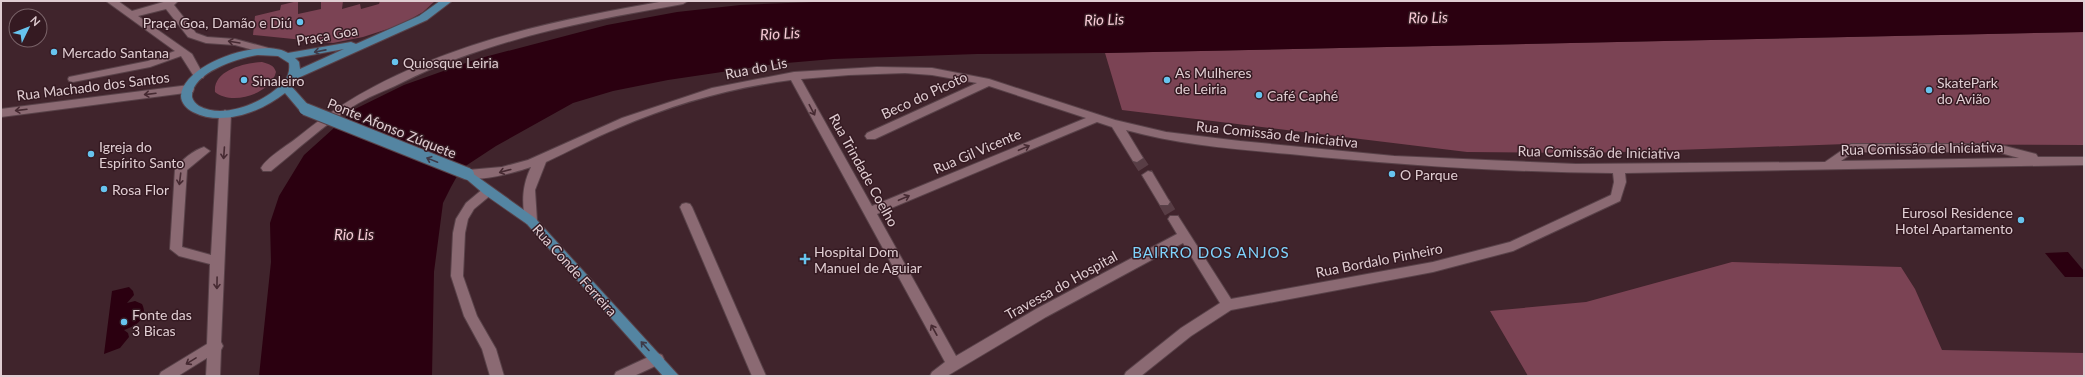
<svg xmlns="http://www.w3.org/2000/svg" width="2085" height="377" viewBox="0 0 2085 377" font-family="Lato,sans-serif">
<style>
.green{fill:#7b4354}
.water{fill:#2b0010}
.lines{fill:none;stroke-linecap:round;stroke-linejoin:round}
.minor-tunnel{stroke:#583d45;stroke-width:12;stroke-dasharray:12 6;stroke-linecap:butt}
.minor-casing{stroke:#594249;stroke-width:2}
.major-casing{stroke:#594249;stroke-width:2}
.minor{fill:#8b6a73;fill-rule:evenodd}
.major{fill:#5485a2;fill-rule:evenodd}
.major-bridge-casing{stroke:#594249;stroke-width:14;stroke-linecap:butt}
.major-bridge{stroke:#5485a2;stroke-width:12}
.oneway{stroke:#462a32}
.oneway2{stroke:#3e3a48}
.poi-dot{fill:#67c4ef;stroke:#351a22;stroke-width:1.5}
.labels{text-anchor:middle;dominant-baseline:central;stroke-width:3;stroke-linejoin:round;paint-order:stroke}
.poi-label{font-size:14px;fill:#e0cdd2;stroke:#351a22;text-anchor:start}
.street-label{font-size:14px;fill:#e0cdd2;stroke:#351a22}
.water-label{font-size:15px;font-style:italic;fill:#f6cad5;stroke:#351a22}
.neighbourhood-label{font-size:15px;letter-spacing:1px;fill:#7fd3fc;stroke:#351a22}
</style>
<rect width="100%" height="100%" fill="#40242c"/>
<g class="green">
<polygon points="298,1 298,14 321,9 321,1 343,1 342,9 360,4 361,9 379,4 380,1 435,1 423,12 400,25 363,37 333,43 253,35 255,16 280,10 281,5"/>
<polygon points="2084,32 2084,145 1846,144 1592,153 1467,152 1122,110 1105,53"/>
<path d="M262,62c7,2 12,3 14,10 -5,22 -44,34 -61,20 -2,-22 30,-29 47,-30z"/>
<polygon points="1732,262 1901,267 1915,289 1942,350 2084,353 2084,376 1528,376 1490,311 1586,302"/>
</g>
<g class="water">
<polygon points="840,1 2084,1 2084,32 1105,53 977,54 833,59 775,64 668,80 613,91 573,103 496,146 461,169 451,187 443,203 434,272 432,376 259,376 271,262 270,223 279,196 304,155 355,109 404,85 477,59 607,25 677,12 740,5"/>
<polygon points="2068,252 2084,271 2084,277 2065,277 2045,253"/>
<path d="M129,287l4,4 1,4 -7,8 8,-2 7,3c7,14 -6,22 -18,26l4,3 1,4 -9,11 -16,6 8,-63z"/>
</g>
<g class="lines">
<g class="minor-tunnel">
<polyline points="1137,158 1148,175"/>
<polyline points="1164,202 1174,219"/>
</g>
<defs>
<g id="minor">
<polygon points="106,1 118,1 132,11 167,1 178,1 174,5 196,33 207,37 235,39 276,50 277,52 272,55 235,45 206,43 188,37 166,9 138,16 192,54 204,76 203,78 195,78 181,56 150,67 73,82 69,81 68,79 69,77 148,61 175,51"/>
<path d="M665,1h23l-5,3c-97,17 -193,35 -282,79 -16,8 -34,14 -49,24 -29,19 -54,42 -81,64h-8l-2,-3c6,-11 27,-23 37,-31 103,-85 239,-114 367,-136z"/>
<path d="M877,67l55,1 57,11 126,41 51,12 74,9 154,15 182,8 249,-2 26,-18h146l39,10 2,3h46v8l-459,8 1,9 -6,19 -107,50 -80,21 -202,38 -40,26 -50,40h-17l2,-4 55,-44 39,-25 -37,-60 -137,74 -99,59h-17l2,-4 13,-10 -154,-282c-61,8 -117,24 -173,48 -25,10 -48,23 -72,34l-11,28 2,31 -2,3h-8l-2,-3c-3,-20 -3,-35 6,-54 -11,4 -62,19 -69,7l6,-4 34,-3 26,-7 94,-42 90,-30 82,-16zM905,73l27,2 45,8 -110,50 -2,3 2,3h8l114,-53 97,32 -214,88 -71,-127 48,-4zM1097,122l15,5 21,34 4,1 6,-4 -17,-28c53,15 109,19 164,24 108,11 215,18 323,19l1,9 -3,13 -101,47 -77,20 -202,37 -53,-83h-8l-2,3 9,15 -141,75 -80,47 -79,-142zM1854,152h143l22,6 -178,3z"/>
<polygon points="189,85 193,86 194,89 193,92 1,117 1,109"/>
<path d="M225,110l6,4 -10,228 2,4 -2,4 -1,26h-14l1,-18 -29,18h-19l2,-4 46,-28 3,-80 -31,-8 -9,-7 5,-80c6,-9 19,-19 29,-22l6,4 -23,19 -5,77 29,8 8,-141z"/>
<polygon points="1148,171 1152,172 1168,199 1170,202 1168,205 1160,205 1142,175"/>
<polygon points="488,187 492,188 494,191 492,194 474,209 468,219 465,233 463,276 477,316 496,349 504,376 490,376 482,349 464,316 451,276 453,233 456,219 466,203 484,188"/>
<polygon points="686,203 690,204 692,207 766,376 752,376 680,207 682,204"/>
<polygon points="657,353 662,355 664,359 662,363 634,376 614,376 616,372"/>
</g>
<g id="major">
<path d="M440,1h12l-25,19 -129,58 -6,9 17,19 2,3 -2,3h-8l-16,-19c-24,19 -63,34 -92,19 -6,-3 -12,-9 -12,-16 2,-33 83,-59 107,-43l63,-11 5,2 63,-28zM344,49l-44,20 -1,-7 -4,-4zM258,55l20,1 11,7c2,15 -7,22 -18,30 -18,13 -50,25 -72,13 -3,-2 -6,-5 -7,-9 -1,-25 48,-39 66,-42z"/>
<polygon points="468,170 535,218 679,376 663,376 527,224 484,194 464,177 462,174"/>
</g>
</defs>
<use href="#minor" class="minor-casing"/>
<use href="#major" class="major-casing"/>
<use href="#minor" class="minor"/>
<use href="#major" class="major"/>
<defs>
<polyline id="major-bridge" points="305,109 468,174"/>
</defs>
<use href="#major-bridge" class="major-bridge-casing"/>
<use href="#major-bridge" class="major-bridge"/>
</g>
<defs><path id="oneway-shaft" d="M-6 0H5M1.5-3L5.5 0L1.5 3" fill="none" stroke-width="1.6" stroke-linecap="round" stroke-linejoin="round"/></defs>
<g class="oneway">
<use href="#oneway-shaft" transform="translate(234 42) rotate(-171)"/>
<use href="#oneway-shaft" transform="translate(150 94) rotate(173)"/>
<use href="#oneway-shaft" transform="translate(21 110) rotate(173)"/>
<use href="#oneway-shaft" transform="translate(812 110) rotate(62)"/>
<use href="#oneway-shaft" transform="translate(1024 148) rotate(-23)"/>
<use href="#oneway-shaft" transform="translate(224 153) rotate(94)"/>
<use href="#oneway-shaft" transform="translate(505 171) rotate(165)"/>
<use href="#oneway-shaft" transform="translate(180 179) rotate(97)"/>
<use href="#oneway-shaft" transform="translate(904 198) rotate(-23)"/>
<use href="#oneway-shaft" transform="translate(217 283) rotate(91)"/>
<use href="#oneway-shaft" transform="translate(934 330) rotate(-119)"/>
<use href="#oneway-shaft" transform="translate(191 361) rotate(148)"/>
</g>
<g class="oneway2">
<use href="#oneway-shaft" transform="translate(320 51) rotate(169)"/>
<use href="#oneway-shaft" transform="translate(432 160) rotate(-158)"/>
<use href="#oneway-shaft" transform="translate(645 346) rotate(-132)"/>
</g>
<g class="poi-dot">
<circle cx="300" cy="22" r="4"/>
<circle cx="54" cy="52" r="4"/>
<circle cx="395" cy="62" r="4"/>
<circle cx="244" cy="80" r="4"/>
<circle cx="1167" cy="80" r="4"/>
<circle cx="1929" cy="90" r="4"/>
<circle cx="1259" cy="95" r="4"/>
<circle cx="91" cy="154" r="4"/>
<circle cx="1392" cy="174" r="4"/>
<circle cx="104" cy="189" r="4"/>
<circle cx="2021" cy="220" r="4"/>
<path d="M803 253h4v4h4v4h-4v4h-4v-4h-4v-4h4z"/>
<circle cx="124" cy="322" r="4"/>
</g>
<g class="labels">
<g class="poi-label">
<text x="292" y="22" text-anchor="end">Praça Goa, Damão e Diú</text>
<text x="62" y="52">Mercado Santana</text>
<text x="403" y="62">Quiosque Leiria</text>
<text x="1175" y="72">As Mulheres<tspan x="1175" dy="16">de Leiria</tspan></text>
<text x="252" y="80">Sinaleiro</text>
<text x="1937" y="82">SkatePark<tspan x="1937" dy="16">do Avião</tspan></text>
<text x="1267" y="95">Café Caphé</text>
<text x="99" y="146">Igreja do<tspan x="99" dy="16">Espírito Santo</tspan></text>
<text x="1400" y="174">O Parque</text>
<text x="112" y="189">Rosa Flor</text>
<text x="2013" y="212" text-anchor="end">Eurosol Residence<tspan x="2013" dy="16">Hotel Apartamento</tspan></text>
<text x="814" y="251">Hospital Dom<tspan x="814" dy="16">Manuel de Aguiar</tspan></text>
<text x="132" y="314">Fonte das<tspan x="132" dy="16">3 Bicas</tspan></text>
</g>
<g class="street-label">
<text transform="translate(327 35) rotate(-10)">Praça Goa</text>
<text transform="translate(756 68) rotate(-11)">Rua do Lis</text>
<text transform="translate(93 86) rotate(-7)">Rua Machado dos Santos</text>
<text transform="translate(924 95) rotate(-25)">Beco do Picoto</text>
<text transform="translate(392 128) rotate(22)">Ponte Afonso Zúquete</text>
<text transform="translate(1277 134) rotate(6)">Rua Comissão de Iniciativa</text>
<text transform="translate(1922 148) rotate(-1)">Rua Comissão de Iniciativa</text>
<text transform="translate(977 151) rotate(-23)">Rua Gil Vicente</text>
<text transform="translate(1599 152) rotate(1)">Rua Comissão de Iniciativa</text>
<text transform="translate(864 170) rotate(61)">Rua Trindade Coelho</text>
<text transform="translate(1379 260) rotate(-11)">Rua Bordalo Pinheiro</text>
<text transform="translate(575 270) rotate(48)">Rua Conde Ferreira</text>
<text transform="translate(1061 285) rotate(-29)">Travessa do Hospital</text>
</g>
<g class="water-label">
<text transform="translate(1428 17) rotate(-1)">Rio Lis</text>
<text transform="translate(1104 19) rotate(-2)">Rio Lis</text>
<text transform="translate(780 33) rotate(-3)">Rio Lis</text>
<text x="354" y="234">Rio Lis</text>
</g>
<g class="neighbourhood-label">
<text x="1211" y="252">BAIRRO DOS ANJOS</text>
</g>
</g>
<rect width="2085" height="377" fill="none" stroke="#e0cdd2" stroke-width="4"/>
<g transform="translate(28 28) rotate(47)"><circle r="19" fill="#351a22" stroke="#796268"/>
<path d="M0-3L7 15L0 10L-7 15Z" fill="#67c4ef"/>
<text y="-6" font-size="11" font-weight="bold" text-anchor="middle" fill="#e0cdd2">N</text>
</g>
</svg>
